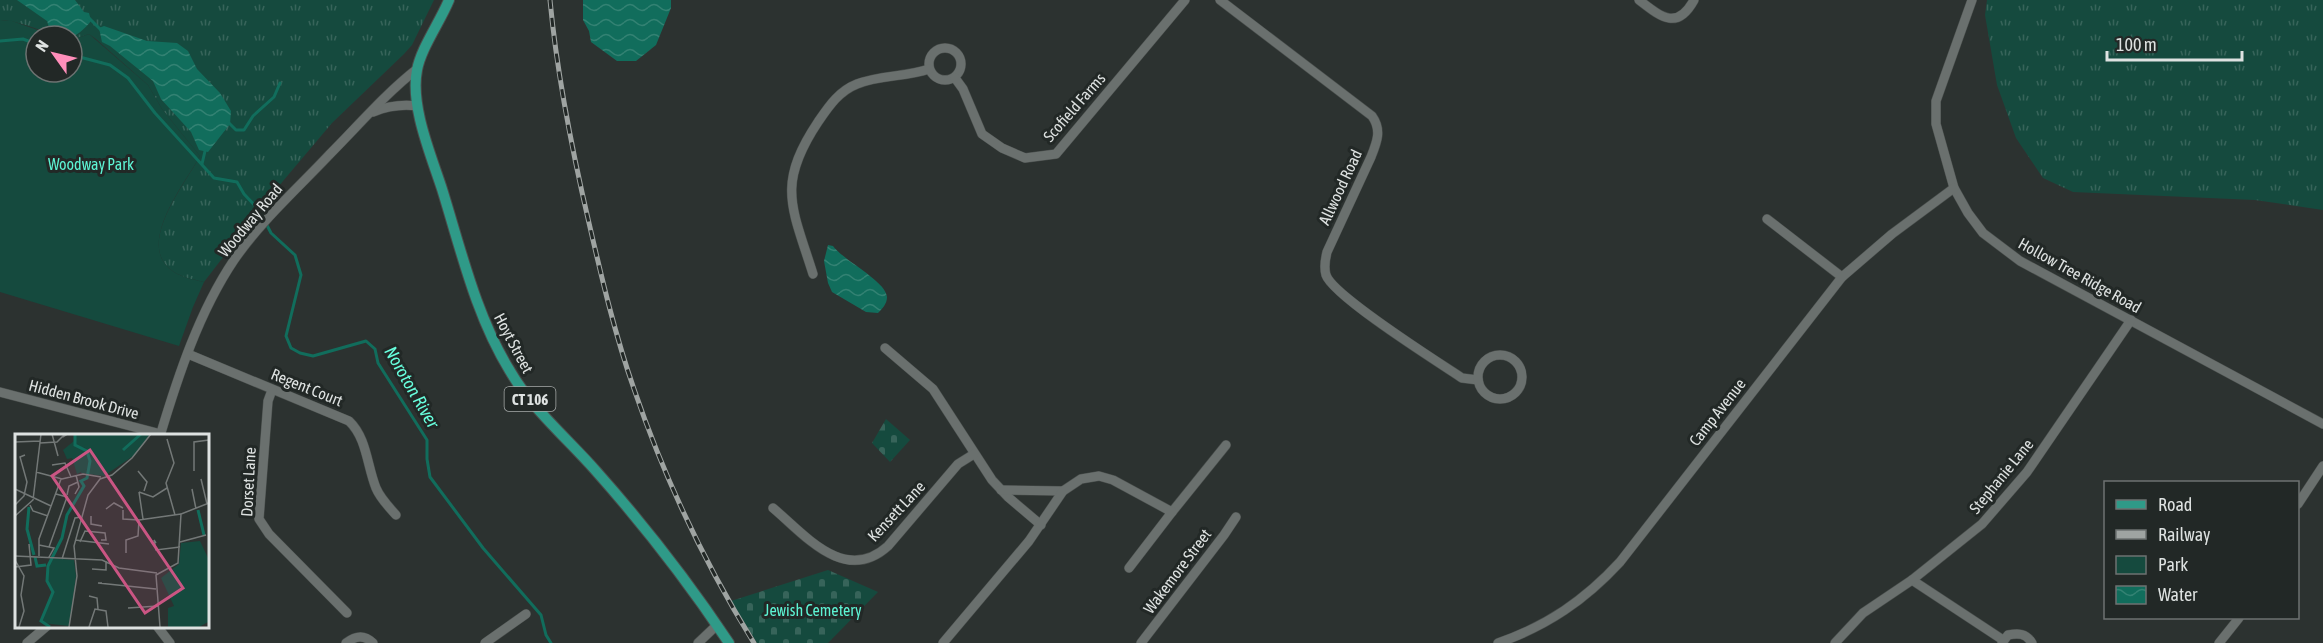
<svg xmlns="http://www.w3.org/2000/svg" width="2323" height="643" viewBox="0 0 2323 643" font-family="'Asap Condensed',sans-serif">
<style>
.grass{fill:url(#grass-tufts)}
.cemetery{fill:url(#cemetery-stones)}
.park{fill:#154a3e}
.water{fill:url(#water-waves)}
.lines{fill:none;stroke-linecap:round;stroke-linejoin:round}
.stream{stroke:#116d5c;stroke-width:3}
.minor-casing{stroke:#494e4c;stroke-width:10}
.major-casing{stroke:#494e4c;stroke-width:12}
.minor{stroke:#6a706e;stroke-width:9}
.major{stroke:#2f9a88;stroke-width:10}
.rail-casing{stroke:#9fa4a2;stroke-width:5}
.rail{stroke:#222826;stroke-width:3;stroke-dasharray:9;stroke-linecap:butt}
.labels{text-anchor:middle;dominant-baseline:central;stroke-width:6;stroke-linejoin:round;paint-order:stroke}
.shield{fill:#222826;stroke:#a6aaa9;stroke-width:1.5}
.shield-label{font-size:15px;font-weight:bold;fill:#dee2e1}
.street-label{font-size:16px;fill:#dee2e1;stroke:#222826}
.park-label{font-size:16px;fill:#5df4d4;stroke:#222826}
.water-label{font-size:18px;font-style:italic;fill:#67fddc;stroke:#222826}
.inset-river{fill:none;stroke:#116d5c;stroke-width:3}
.inset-road{fill:none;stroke:#737877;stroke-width:1.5}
.view{fill:#ca5583;fill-opacity:0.15;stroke:#ca5583;stroke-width:3}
.inset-edge{fill:none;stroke:#dee2e1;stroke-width:3}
</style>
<defs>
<pattern id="grass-tufts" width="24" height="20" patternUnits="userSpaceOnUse" patternTransform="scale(1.5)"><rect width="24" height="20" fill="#154a3e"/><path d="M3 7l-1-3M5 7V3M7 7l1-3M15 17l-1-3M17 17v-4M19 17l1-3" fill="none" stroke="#37645a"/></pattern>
<pattern id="cemetery-stones" width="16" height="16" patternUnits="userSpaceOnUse" patternTransform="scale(1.5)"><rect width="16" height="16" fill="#154a3e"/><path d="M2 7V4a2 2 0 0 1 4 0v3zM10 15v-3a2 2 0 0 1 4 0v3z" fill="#37645a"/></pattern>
<pattern id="water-waves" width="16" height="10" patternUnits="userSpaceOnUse" patternTransform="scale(1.5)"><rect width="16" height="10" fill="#116d5c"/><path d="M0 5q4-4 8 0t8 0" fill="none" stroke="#338273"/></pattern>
</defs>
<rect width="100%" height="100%" fill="#2c3230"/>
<g class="grass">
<path d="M0,0h434l-22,45 -8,9 -72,69 -65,77 -63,82c-12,-3 -25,-5 -34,-13 -33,-27 16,-86 30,-113l-38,-47 -14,-24 -52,-46 -7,-5 -17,6v-4c-25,0 -47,-15 -72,-16z"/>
<polygon points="1987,0 2323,0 2323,210 2255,200 2073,192 2043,178 2016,138 1997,85 1985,15"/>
</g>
<g class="cemetery">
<polygon points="886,419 910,440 890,462 872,443"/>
<polygon points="828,570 878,592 828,643 757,643 731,601"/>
</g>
<path class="park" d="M0,20l12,1 43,15h-19v36h36v-32l17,-6 59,51 14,24 38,47c-14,26 -63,86 -30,113 9,8 22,10 34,13l-11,25 -14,39 -179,-54z"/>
<g class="water">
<path d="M17,0h58l9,12 5,1 2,8c-16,19 -22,19 -42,6l-2,-6z"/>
<polygon points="671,0 671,8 656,45 636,61 617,61 591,42 589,31 583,20 583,0"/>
<polygon points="104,26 147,41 177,43 188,51 197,69 220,93 231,111 230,124 208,152 199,150 191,132 161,99 153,81 110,46 102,42 99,28"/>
<path d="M828,245l5,1c11,15 53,35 54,51 0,7 -5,12 -9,16l-12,-1 -34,-20 -4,-9 -4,-22z"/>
</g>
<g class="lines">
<g class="stream">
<polyline points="88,17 102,31"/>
<polyline points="0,41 23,39 36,44"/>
<polyline points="72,55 110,65 128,78 155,113 214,178 237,182 244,194 259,210 271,233 295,255 301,275 286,336 291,348 300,353 313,356 366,341 375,349 378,363 427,440 427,459 430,477 483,548 541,615 546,635 551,643"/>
<polyline points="229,123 236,130 244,130 253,116 274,97 280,83"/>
<polyline points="202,164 205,151"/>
</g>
<defs>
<g id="minor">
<path d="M1220,0l152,116c10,14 5,26 -1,41l-44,95c-2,8 -3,16 -1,23 7,21 112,87 136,103l16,2"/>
<path d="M1639,0c22,17 38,31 55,0"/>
<polyline points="1972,0 1936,101 1936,124 1954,188 1968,213 1983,233 2020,261 2323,424"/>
<circle cx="945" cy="64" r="16"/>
<polyline points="955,78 963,89 982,134 1002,148 1025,158 1056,154 1185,0"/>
<path d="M373,112c15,-6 29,-8 44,-6"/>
<polyline points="1767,219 1842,277"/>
<path d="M813,274c-21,-67 -37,-89 5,-152 11,-16 21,-31 39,-38 23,-9 49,-7 72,-15"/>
<polyline points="885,348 933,389 992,480 1008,497 1041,525"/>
<path d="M188,354l161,67c18,17 18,45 27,67 4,10 12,18 20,27"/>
<circle cx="1500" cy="377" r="22"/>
<polyline points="272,390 268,401 259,519 269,534 347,613"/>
<polyline points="0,392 161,434"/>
<path d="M160,436c18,-60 39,-124 74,-176 27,-39 63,-71 95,-105 29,-29 56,-61 88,-86"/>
<polyline points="1001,490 1063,491"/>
<polyline points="2298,504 2323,466"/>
<path d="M773,508c32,27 72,77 115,38l70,-82 16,-10"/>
<polyline points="1172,512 1226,445"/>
<polyline points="1912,580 2003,640"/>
<polyline points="157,626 170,643"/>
<polyline points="27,643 47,626"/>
<path d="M346,643c9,-7 18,-9 27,0"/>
<polyline points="485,643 526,614"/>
<polyline points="698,643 717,625"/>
<polyline points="943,643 1029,541 1063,491 1081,479 1099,476 1113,480 1172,512 1129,568"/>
<polyline points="1141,643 1224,535 1236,517"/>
<path d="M1498,643c49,-17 87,-43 122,-81l222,-285 50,-43 62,-46"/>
<polyline points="1835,643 1863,613 1912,580 1982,524 2027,472 2131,320"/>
<path d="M2002,643l6,-8c10,-2 18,-2 24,8"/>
<polyline points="2219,643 2239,618"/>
</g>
<path id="major" d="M449,0c-9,22 -28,48 -32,70 -7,36 14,85 25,119 19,61 34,127 68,182 22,38 57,67 86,100 48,54 93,112 133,172"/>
</defs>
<use href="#minor" class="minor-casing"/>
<use href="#major" class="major-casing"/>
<use href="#minor" class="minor"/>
<use href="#major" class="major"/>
<defs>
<path id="rail" d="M550,0c7,75 22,150 39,223 13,56 26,112 45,166 30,88 71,175 120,254"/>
</defs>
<use href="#rail" class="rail-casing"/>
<use href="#rail" class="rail"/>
</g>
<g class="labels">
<rect class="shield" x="504.5" y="387" width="51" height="24" rx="4.5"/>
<g class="shield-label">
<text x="530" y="399">CT 106</text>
</g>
<g class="street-label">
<text transform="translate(1074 107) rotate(-49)">Scofield Farms</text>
<text transform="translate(1340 187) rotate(-65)">Allwood Road</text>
<text transform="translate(250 220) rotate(-50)">Woodway Road</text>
<text transform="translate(2080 275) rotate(29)">Hollow Tree Ridge Road</text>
<text transform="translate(514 343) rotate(62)">Hoyt Street</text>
<text transform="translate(307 387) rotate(22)">Regent Court</text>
<text transform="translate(84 399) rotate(15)">Hidden Brook Drive</text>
<text transform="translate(1717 412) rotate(-52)">Camp Avenue</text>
<text transform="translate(2001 476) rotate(-51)">Stephanie Lane</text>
<text transform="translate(248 482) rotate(-87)">Dorset Lane</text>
<text transform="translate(896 511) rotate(-47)">Kensett Lane</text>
<text transform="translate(1177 571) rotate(-53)">Wakemore Street</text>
</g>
<g class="park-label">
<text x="91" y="164">Woodway Park</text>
<text x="813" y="610">Jewish Cemetery</text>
</g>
<g class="water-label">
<text transform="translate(412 387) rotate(60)">Noroton River</text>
</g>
</g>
<g transform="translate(15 434)">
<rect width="194" height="194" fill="#2c3230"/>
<path d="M60,0h75l-14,20 -32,22 -23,-3 1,-4 7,-1 2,-11 -6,-9 -9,-2zM185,107l8,17v64l-9,5h-31v-19l6,-2 -13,-28 18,-14 2,-21z" fill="#154a3e"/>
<path d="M36,124l23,2 2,16 -7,50 -27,-3 10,-28 -5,-16z" fill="#154a3e"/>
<path d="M59,7l17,15 -2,12 -12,6 -5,-16 -5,1 -4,-9z" fill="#154a3e"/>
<path class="inset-river" d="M108,16l18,-16M14,73l-2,22 7,26M183,76l6,25M20,123l2,9 9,-1M35,193l-9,-6 12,-29 -6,-11 1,-15 14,-28 5,-23 17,-29 -3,-5 6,-3 3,-17 -3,-10 -12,-6v-11"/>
<path class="inset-road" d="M37,0l6,22M152,5l7,24 -8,20 9,32M0,8l25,-1M25,9l17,-1 7,-7h2l-3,2M37,31l13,-2 6,14M123,37l9,11 -3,9M179,37v-29l15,-2M21,38l26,7 21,-5 18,3M186,45l6,25M0,55l36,17M177,55l4,20M124,58l14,5 14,-9M124,58l4,27M60,60l4,-7 -3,-12M52,61l2,-9 9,-4M0,71l9,-9 3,-14 -7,-25 5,-2M15,71l3,6 15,5M91,75l8,-6 9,5M108,76v9l16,1 42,-6M0,82l18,-16 8,-66M76,82v8l11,2M60,106l34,4M65,108l5,-11 20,2 1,7h-5M165,108l26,-7M141,109l-2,-3 2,10 24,-3M24,111l15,3 -5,9M34,113l18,-50 -11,-3M111,119v-13l12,-4 1,-16M0,122l87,4 17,8 38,5M24,122v-17l22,-60M47,125l13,-41 6,-1M0,126l9,16 -3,19 3,16 -5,16M0,133l16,-2 -2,-21M77,135l14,1v-9M87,149h-4l58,6M74,162l8,2 1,11M113,174l30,-2M54,193l8,-51 -3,-30 14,-51 12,-16 12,-4 20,-17 19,-24M74,193l6,-18 11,2 2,16M145,193l-4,-52 22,-12 3,-49 28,-11"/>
<path class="view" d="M75,16l93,138 -38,25 -93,-137z"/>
<rect width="194" height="194" class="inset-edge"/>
</g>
<rect x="2104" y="481" width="195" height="138" fill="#222826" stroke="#6d7271" stroke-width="1.5"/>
<rect x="2116" y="500" width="30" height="9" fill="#2f9a88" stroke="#6d7271" stroke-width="1.5"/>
<text x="2158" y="511" font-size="18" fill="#dee2e1">Road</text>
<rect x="2116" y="530" width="30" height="9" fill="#9fa4a2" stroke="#6d7271" stroke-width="1.5"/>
<text x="2158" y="541" font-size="18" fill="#dee2e1">Railway</text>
<rect x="2116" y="556" width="30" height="18" fill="#154a3e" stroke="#6d7271" stroke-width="1.5"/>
<text x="2158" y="571" font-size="18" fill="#dee2e1">Park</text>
<rect x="2116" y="586" width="30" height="18" fill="url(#water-waves)" stroke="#6d7271" stroke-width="1.5"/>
<text x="2158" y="601" font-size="18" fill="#dee2e1">Water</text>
<g transform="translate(54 54) rotate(304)"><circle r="28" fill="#222826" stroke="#6d7271" stroke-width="1.5"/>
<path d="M0-4.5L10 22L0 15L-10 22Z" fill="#ff8eba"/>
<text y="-9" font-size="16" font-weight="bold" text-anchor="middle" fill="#dee2e1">N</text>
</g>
<path d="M2107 51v9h135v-9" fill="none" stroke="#dee2e1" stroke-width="3"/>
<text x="2116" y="51" font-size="18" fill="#dee2e1" stroke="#222826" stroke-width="4.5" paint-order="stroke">100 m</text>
</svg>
